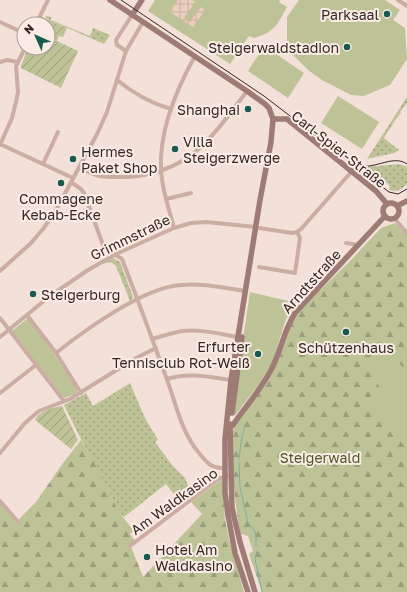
<svg xmlns="http://www.w3.org/2000/svg" width="407" height="592" viewBox="0 0 407 592" font-family="'Golos Text',sans-serif">
	<style>
		.grass { fill: url(#grass-dots) }
		.forest { fill: url(#forest-firs) }
		.park { fill: #bec397 }
		.garden { fill: url(#garden-furrows) }
		.plaza { fill: url(#plaza-grid) }
		.lines { fill: none; stroke-linecap: round; stroke-linejoin: round }
		.stream { stroke: #75b2a6; stroke-width: 1 }
		.street { stroke: #ccada4; stroke-width: 4 }
		.secondary { stroke: #9f7b75; stroke-width: 5.5 }
		.tram { stroke: #362726; stroke-width: 1 }
		.poi-dot { fill: #195a50; stroke: #faece5; stroke-width: 1.5 }
		.labels { text-anchor: middle; dominant-baseline: central; stroke-width: 4; stroke-linejoin: round; paint-order: stroke }
		.poi-label { font-size: 14px; fill: #362726; stroke: #faece5; text-anchor: end }
		.street-label { font-size: 14px; fill: #362726; stroke: #faece5 }
		.park-label { font-size: 14px; fill: #505628; stroke: #faece5 }
	</style>
	<defs>
		<pattern id="grass-dots" width="8" height="8" patternUnits="userSpaceOnUse"><rect width="8" height="8" fill="#bec397"/><path d="M2 2h.1M6 6h.1" fill="none" stroke="#9b9e7b" stroke-width="1.8" stroke-linecap="round"/></pattern>
		<pattern id="forest-firs" width="22" height="20" patternUnits="userSpaceOnUse"><rect width="22" height="20" fill="#bec397"/><path d="M5 1l3.5 6h-7zM16 11l3.5 6h-7z" fill="#9b9e7b"/></pattern>
		<pattern id="garden-furrows" width="10" height="10" patternUnits="userSpaceOnUse"><rect width="10" height="10" fill="#bec397"/><path d="M-1 1l2-2M0 10L10 0M9 11l2-2" fill="none" stroke="#9b9e7b"/></pattern>
		<pattern id="plaza-grid" width="8" height="8" patternUnits="userSpaceOnUse"><rect width="8" height="8" fill="#eccdbe"/><path d="M0 4h8M4 0v8" fill="none" stroke="#cbb0a3"/></pattern>
	</defs>
	<rect width="100%" height="100%" fill="#f3e0d8"/>
	<g class="grass">
		<polygon points="46,16 51,17 51,20 90,36 93,28 110,35 104,44 45,18"/>
		<polygon points="407,97 407,103 400,112 401,113 392,124 393,124 387,133 384,138 399,150 394,153 367,159"/>
		<path d="M400,164L407,167V184C402,189 398,192 390,190L389,185L367,167Z"/>
		<polygon points="113,258 120,262 133,297 131,301 130,301 116,266 111,262 102,264"/>
		<path d="M130,383L144,416L158,440L155,442L172,465L185,478L189,489L194,495L182,504L166,484L124,517L119,512C101,476 81,441 64,405L86,393L93,406Z"/>
	</g>
	<g class="forest">
		<path d="M395,223L407,234V592H262L249,554L253,551L248,536L241,534C233,500 233,467 232,433L235,425L261,388L291,323L301,309L348,263L381,228Z"/>
		<polygon points="81,440 97,468 119,512 134,531 130,534 135,541 130,544 143,577 202,514 191,502 222,479 225,520 229,539 244,592 0,592 0,502 16,522 36,502 63,463"/>
	</g>
	<g class="park">
		<path d="M155,0H280L279,2L287,7C277,25 275,32 254,38L249,36L230,64L148,11Z"/>
		<polygon points="299,0 385,0 400,10 393,20 405,28 407,59 390,85 364,96 351,95 322,80 308,70 287,49 287,17"/>
		<polygon points="264,46 304,73 288,98 248,71"/>
		<polygon points="338,96 379,122 362,149 321,123"/>
		<polygon points="250,292 297,303 286,319 272,363 259,384 234,417 241,353"/>
		<polygon points="28,318 54,354 78,390 75,394 64,398 12,331"/>
		<polygon points="384,346 407,372 407,437 403,441 370,398 381,389 363,363"/>
	</g>
	<g class="garden">
		<polygon points="42,17 67,28 63,37 59,36 57,41 78,51 61,88 21,68 21,66 28,48 48,48 48,24 39,24"/>
		<path d="M62,406L78,440L71,449L35,420C40,410 52,408 62,406Z"/>
	</g>
	<polygon class="plaza" points="178,0 192,0 195,2 184,18 190,22 201,7 205,10 193,27 170,12"/>
	<g class="lines">
		<g class="stream">
			<polyline points="239,459 241,442 245,425"/>
			<polyline points="239,463 240,487 248,523 255,531 256,536 256,546"/>
			<polyline points="257,551 255,559 262,592"/>
		</g>
		<g class="street">
			<polyline points="398,0 407,6"/>
			<polyline points="0,22 24,33"/>
			<polyline points="36,24 48,0"/>
			<polyline points="126,51 117,45 116,40 132,15"/>
			<polyline points="0,62 7,60 18,62"/>
			<path d="M117,80C134,94 150,103 171,109"/>
			<polyline points="0,144 73,178"/>
			<polyline points="0,145 12,118 16,102 18,92 16,66 25,48"/>
			<polyline points="43,164 58,132"/>
			<path d="M79,168C85,170 91,173 96,175C103,177 110,177 117,177C148,178 178,168 201,147C219,130 233,110 247,91"/>
			<path d="M71,182L81,189L84,193L103,245L108,250L122,259C137,298 152,338 166,377C176,403 181,432 199,453C208,464 212,469 226,468"/>
			<polyline points="166,199 191,193"/>
			<polyline points="394,218 407,233"/>
			<path d="M174,228C169,209 162,190 161,170C159,131 176,90 195,56"/>
			<polyline points="259,228 292,233 297,232 302,228 352,171"/>
			<polyline points="346,243 359,245"/>
			<polyline points="259,267 295,273 300,238 297,232"/>
			<polyline points="0,271 31,243 43,229 55,212 97,134 107,112 126,51 143,22"/>
			<polyline points="27,315 56,353 81,393"/>
			<polyline points="0,318 64,401"/>
			<polyline points="0,337 50,296 88,270 116,254 174,228 191,223 206,222 256,227"/>
			<path d="M152,339C162,336 172,333 182,331C201,329 220,334 238,337"/>
			<path d="M56,353C85,330 144,287 181,285C203,283 224,288 246,291"/>
			<path d="M167,379C189,372 209,377 231,380"/>
			<polyline points="0,393 36,365"/>
			<polyline points="0,453 25,423 39,411 70,399 136,358 156,348"/>
			<polyline points="0,501 19,523"/>
			<polyline points="130,546 218,479 227,476"/>
		</g>
		<g class="secondary">
			<polyline points="110,0 247,91 265,104 269,108 273,119 271,142 260,200 231,380 225,439 225,493 228,515 235,553 248,592"/>
			<polyline points="132,15 142,0"/>
			<polyline points="273,119 287,119 376,191 387,204"/>
			<circle cx="391" cy="211" r="8"/>
			<polyline points="397,206 407,201"/>
			<polyline points="232,413 242,337"/>
			<polyline points="230,424 232,508 240,542 255,592"/>
			<path d="M229,427L233,425C246,406 262,388 272,368C281,350 284,330 295,313L385,216"/>
		</g>
		<g class="tram">
			<polyline points="121,0 264,96 389,192 398,194 407,189"/>
			<path d="M355,164C371,173 392,153 407,164"/>
		</g>
	</g>
	<g class="poi-dot">
		<circle cx="387" cy="14" r="4"/>
		<circle cx="347" cy="47" r="4"/>
		<circle cx="248" cy="109" r="4"/>
		<circle cx="175" cy="149" r="4"/>
		<circle cx="73" cy="159" r="4"/>
		<circle cx="61" cy="183" r="4"/>
		<circle cx="33" cy="294" r="4"/>
		<circle cx="346" cy="332" r="4"/>
		<circle cx="258" cy="354" r="4"/>
		<circle cx="147" cy="557" r="4"/>
	</g>
	<g class="labels">
		<g class="poi-label">
			<text x="379" y="14">Parksaal</text>
			<text x="339" y="47">Steigerwaldstadion</text>
			<text x="240" y="109">Shanghai</text>
			<text x="183" y="141" text-anchor="start">Villa<tspan x="183" dy="16">Steigerzwerge</tspan></text>
			<text x="81" y="151" text-anchor="start">Hermes<tspan x="81" dy="16">Paket Shop</tspan></text>
			<text x="61" y="198" text-anchor="middle">Commagene<tspan x="61" dy="16">Kebab-Ecke</tspan></text>
			<text x="41" y="294" text-anchor="start">Steigerburg</text>
			<text x="250" y="346">Erfurter<tspan x="250" dy="16">Tennisclub Rot-Weiß</tspan></text>
			<text x="346" y="347" text-anchor="middle">Schützenhaus</text>
			<text x="155" y="549" text-anchor="start">Hotel Am<tspan x="155" dy="16">Waldkasino</tspan></text>
		</g>
		<g class="street-label">
			<text transform="translate(339 149) rotate(38)">Carl-Spier-Straße</text>
			<text transform="translate(130 237) rotate(-26)">Grimmstraße</text>
			<text transform="translate(311 281) rotate(-48)">Arndtstraße</text>
			<text transform="translate(174 501) rotate(-36)">Am Waldkasino</text>
		</g>
		<g class="park-label">
			<text x="320" y="457">Steigerwald</text>
		</g>
	</g>
	<g transform="translate(36 36) rotate(315)"><circle r="19" fill="#faece5" stroke="#ac9d99"/>
	<path d="M0-3L7 15L0 10L-7 15Z" fill="#195a50"/>
	<text y="-6" font-size="11" font-weight="bold" text-anchor="middle" fill="#362726">N</text>
	</g>
</svg>
